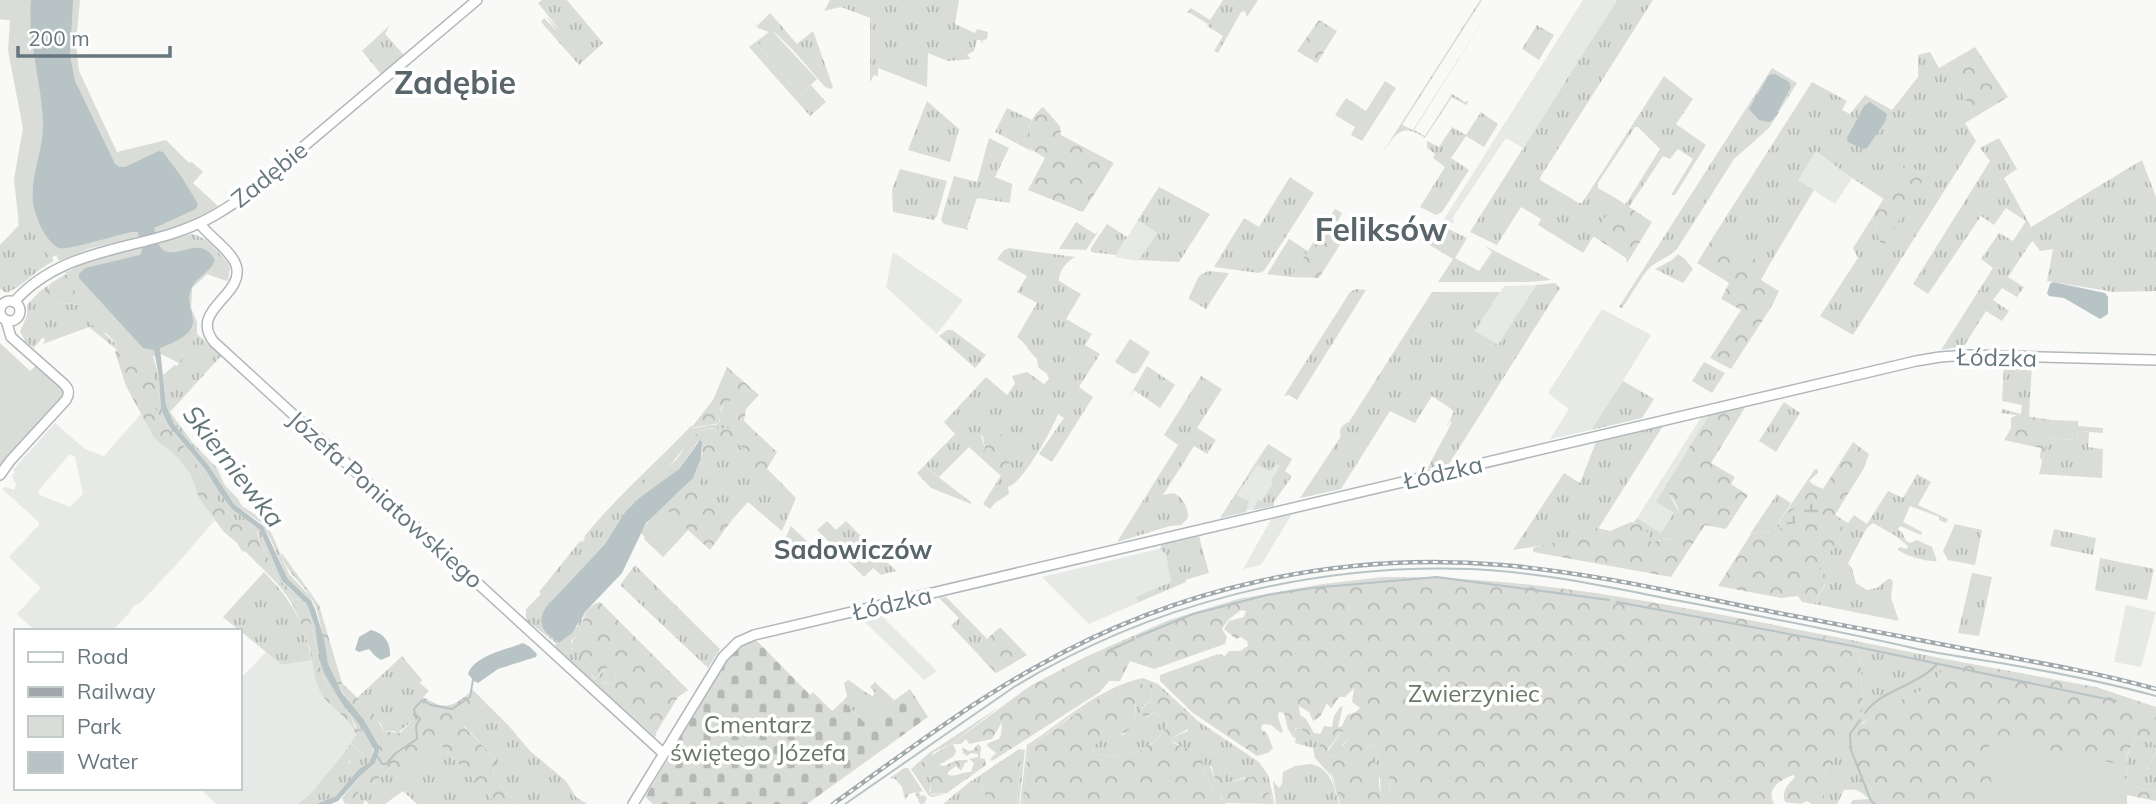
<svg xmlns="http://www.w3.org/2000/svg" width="2156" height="804" viewBox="0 0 2156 804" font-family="Mulish,sans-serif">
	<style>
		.built { fill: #e7e9e7; fill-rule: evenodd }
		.grass { fill: url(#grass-tufts) }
		.forest { fill: url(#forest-crowns) }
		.wetland { fill: url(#wetland-marsh) }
		.cemetery { fill: url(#cemetery-stones) }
		.green { fill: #daddd7 }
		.water { fill: #b7c3c5 }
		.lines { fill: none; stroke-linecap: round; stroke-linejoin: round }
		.stream { stroke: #b7c3c5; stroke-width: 2 }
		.secondary-casing { stroke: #b1b8bb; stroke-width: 12 }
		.secondary { stroke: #fff; stroke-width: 9 }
		.rail-casing { stroke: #a1a8ac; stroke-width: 4.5 }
		.rail { stroke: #fff; stroke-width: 2; stroke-dasharray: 5; stroke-linecap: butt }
		.labels { text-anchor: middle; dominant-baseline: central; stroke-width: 7; stroke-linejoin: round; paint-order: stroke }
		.street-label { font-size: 24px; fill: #66777e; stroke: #fff }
		.park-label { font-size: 24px; fill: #6b7766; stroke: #fff }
		.water-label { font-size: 26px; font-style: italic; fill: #627678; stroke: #fff }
		.neighbourhood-label { font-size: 26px; font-weight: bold; fill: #58656a; stroke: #fff }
		.district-label { font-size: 32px; font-weight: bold; fill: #58656a; stroke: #fff }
	</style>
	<defs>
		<pattern id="grass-tufts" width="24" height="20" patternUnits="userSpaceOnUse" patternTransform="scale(1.75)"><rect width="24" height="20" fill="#daddd7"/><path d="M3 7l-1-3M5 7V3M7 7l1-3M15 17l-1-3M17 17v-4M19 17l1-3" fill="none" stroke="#b5b8b4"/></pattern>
		<pattern id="forest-crowns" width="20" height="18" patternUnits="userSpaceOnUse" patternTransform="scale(1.75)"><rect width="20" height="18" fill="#daddd7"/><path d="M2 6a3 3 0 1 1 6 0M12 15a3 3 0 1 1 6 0" fill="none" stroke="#b5b8b4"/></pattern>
		<pattern id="wetland-marsh" width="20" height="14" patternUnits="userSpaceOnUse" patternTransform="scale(1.75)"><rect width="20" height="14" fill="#daddd7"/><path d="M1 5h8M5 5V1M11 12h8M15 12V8" fill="none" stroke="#b5b8b4"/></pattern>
		<pattern id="cemetery-stones" width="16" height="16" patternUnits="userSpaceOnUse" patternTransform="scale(1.75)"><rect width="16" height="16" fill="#daddd7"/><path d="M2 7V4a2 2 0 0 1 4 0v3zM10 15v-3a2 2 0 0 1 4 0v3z" fill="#b5b8b4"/></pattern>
	</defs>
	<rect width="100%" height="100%" fill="#f9f9f7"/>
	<g class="built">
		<polygon points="1583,0 1617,0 1523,148 1506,138 1453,217 1454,224 1444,219"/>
		<polygon points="1816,151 1852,178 1835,204 1798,180"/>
		<polygon points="1138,220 1157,233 1139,261 1115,257"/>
		<polygon points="893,252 963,300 937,334 886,287"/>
		<polygon points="1536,285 1498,346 1475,331 1504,286"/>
		<polygon points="1602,309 1651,335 1612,399 1591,430 1550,439 1569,409 1548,393"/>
		<path d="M141,414L154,438L176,456L190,473L199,498L215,520L177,564L139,604L134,605L130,612L112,631H35L17,614L41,588L9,557L39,525V522L2,489L6,487L14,490L16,485L12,476L15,472L13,470L55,423L85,449L104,456ZM69,455H72L75,457L83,494L70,507L40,495L38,491Z"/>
		<polygon points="1709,415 1657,502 1674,513 1661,533 1637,518 1702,416"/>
		<polygon points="1268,444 1292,459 1261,508 1222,515"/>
		<polygon points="1292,514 1261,565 1243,569 1272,518"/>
		<polygon points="1175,545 1186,582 1089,624 1042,577"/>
		<polygon points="2126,605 2156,612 2141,667 2114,662"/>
		<polygon points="876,611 877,611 937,671 924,680 859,616"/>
		<polygon points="266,652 283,665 312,660 330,704 348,719 356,735 351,744 312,792 298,804 216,804 199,788 240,788 240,679"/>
	</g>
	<g class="grass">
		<polygon points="542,0 567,0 603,43 579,65 541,22 544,18 557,31 546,16 559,29 538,3"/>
		<polygon points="830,0 959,0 955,24 975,33 977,29 988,32 987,39 983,40 982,44 981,40 977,40 974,51 967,55 971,59 948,61 928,53 927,87 878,68 878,76 874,75 870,82 870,18 841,7 824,11"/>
		<polygon points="1223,0 1258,0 1247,17 1245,11 1241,12 1218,53 1214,51 1223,36 1207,26 1208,24 1190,13 1187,13 1191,8 1210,20"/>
		<path d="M1480,0H1482L1402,125L1413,130L1496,0L1414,130L1425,136L1452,94L1465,102L1469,101L1466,105L1452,97L1425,138C1399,120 1394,138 1379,158Z"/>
		<polygon points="1617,0 1653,0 1541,176 1540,180 1579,203 1582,203 1664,76 1693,99 1676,124 1706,145 1675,195 1671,195 1693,159 1678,149 1670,159 1663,156 1629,207 1625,205 1660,149 1638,127 1635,127 1598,183 1598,188 1617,199 1583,253 1538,225 1541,219 1521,207 1497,245 1470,232"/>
		<path d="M0,10L7,12L19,20V30L17,32L19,33C25,66 33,100 35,134C36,148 31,162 29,176C23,213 37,229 54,261C36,269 24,286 6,293L0,289V245L19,225L18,220L26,204L25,186L29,130L22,93L25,76L17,57L10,20L0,19Z"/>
		<polygon points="770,13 797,44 813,31 833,87 831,89 825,87 793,50 774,32 758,46 800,95 811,85 826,102 810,116 749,47 769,32 758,28 748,16 757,26"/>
		<polygon points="390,25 385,34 404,55 381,74 362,51"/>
		<polygon points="1537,25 1554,35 1539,60 1522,49"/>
		<polygon points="1930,52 1939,68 1946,64 1975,117 1965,123 1976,141 1853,335 1820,316 1858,258 1853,248 1872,218 1882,247 1905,163 1884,199 1852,178 1816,151 1798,180 1814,190 1768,267 1715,234 1812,82 1847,101 1842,110 1850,114 1865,95 1892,110 1918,77 1918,55"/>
		<path d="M1772,68L1797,83L1769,128L1734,159L1677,249C1670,257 1661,259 1653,265C1644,271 1630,298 1622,308L1619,307Z"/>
		<polygon points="927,101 959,129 950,162 908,150"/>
		<polygon points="1007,108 1032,120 1029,127 1029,148 1033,152 995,132"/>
		<polygon points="1481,112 1498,124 1484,147 1466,136 1451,158 1469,170 1442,212 1436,215 1420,207 1445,167 1433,158 1435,154 1427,148 1427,141 1439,147 1452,127 1466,135"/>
		<polygon points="989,138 1009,148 995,177 1012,184 1010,203 977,198 967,227 969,230 944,224 941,220 954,176 977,182"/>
		<polygon points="1999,138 2017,169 2004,178 2031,227 2142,160 2156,197 2156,291 2114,292 2047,281 2053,249 2040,251 2033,241 2029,245 2008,277 2024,287 2017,297 2002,288 1993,300 2009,311 2002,321 1986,311 1964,346 1941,350 1993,268 1981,259 1999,233 2013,241 2026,221 2006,208 1994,225 1981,216 1928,294 1913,284 1990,161 1980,148"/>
		<polygon points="900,169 947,181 937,216 934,220 893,212 892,190"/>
		<polygon points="1290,177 1314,193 1264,271 1259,273 1214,267 1244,218 1259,227"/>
		<polygon points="1159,187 1210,214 1179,262 1139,260 1157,233 1138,220"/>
		<polygon points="1076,222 1095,234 1098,232 1086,250 1059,249"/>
		<polygon points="1107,224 1127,237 1116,255 1091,252 1091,248"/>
		<polygon points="1440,225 1467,238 1455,258 1479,271 1492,252 1485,246 1551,280 1528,282 1438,282 1453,259 1428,244"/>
		<polygon points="191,234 196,235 207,240 228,263 230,268 228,281 207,274 192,288 191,308 196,321 189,333 171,253 159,243"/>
		<polygon points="1289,239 1308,251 1291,277 1267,274"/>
		<path d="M1009,248L1075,257C1067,261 1058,272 1059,281L1081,294L1066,319L1092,334L1085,345L1100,354L1079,387L1093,397L1052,462L1039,454L1064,418L1058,414C1053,428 1023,483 1008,487L1009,494L995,503L990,509L983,504L1017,450L981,435L985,448L980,457L969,447L939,477L924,466L955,434L944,422L986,377L1007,395L1015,384L1012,376L1027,372L1044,384L1049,379L1047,374L1038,367L1037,359C1028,351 1028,345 1017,337L1037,303L1017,292L1027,276L997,259L1004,250Z"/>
		<polygon points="1678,254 1685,259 1693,269 1683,283 1655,269 1672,260"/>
		<polygon points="1208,271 1229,273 1206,309 1189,299 1189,297 1199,276"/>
		<polygon points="51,283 48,287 56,302 89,306 104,333 115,343 117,350 89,327 43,344 45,340 43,337 34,348 26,342 20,332 27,315 27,305 39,292"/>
		<path d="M1555,283L1560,288L1449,464L1427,469L1451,424V420L1446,428L1454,411L1432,396L1415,423L1390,411L1341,489L1300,498L1341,436C1338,429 1343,424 1349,422L1432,292H1500L1475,331L1498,345L1536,285Z"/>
		<polygon points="1356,289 1366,290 1297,400 1289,395 1284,396 1350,292"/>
		<polygon points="947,330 952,330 986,355 975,368 939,336"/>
		<polygon points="197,334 221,356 170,412 193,443 217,468 224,484 238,499 242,506 263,520 272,534 289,574 310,596 315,609 311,601 288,579 271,540 261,523 234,504 209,466 174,424 166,405 163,375 175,365 177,366"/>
		<path d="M153,356L159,377L161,410L169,426L205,469L219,492L232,509L260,530L282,581C290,592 303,596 309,607C314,617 315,629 318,639C322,656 333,686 341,701C351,719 382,738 370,762L359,769L336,796L316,804H304L317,799L324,787L350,763L347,749L351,743L365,757L357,729L351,717L338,699L330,693L321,670L307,605L300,599L293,600L279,582L260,542L258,533L252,527L239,525L207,488L194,458L157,414L155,408L160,399L148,357Z"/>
		<polygon points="1704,362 1725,373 1712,393 1692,381"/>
		<polygon points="2008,362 2032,363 2029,417 2001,413 2002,409 2021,414 2022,405 2002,401 2004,367"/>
		<polygon points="1147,366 1175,385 1160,408 1134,390 1125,404"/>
		<path d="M1201,376L1222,389L1197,428L1216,440L1207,454L1194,446L1163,495L1174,493C1183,498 1188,506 1188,518L1181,525L1170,526L1117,542L1178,445L1164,435Z"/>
		<polygon points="1623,381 1654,399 1642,418 1591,430"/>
		<path d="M746,390L750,392L751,396L738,413L737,425L728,429L712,428L703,430L694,435L673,462L668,466L653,470L631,494L634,501L638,499L625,512L605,544L546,607L577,627L580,619L591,605L583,618L578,635L571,641V648C581,651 591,666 592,677L595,679L608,667L614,669L616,682L612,685L602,682L601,689L652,735L654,736L656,732V736L654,737L634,720L632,721L629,716L612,703V700L593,686L595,683L555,647L556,643L526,620V609L541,594L539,592L580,541L582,542L585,539L584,537C616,497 656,463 692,425L691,428C699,429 707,424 716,425L720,421C718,405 733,395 746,390Z"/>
		<polygon points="1784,402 1800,413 1776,452 1759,441"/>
		<polygon points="1663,426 1598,529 1586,535 1552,544 1513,550 1564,473 1580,483 1596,442"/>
		<polygon points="2078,431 2089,432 2088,447 2103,449 2102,478 2039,474 2048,438 2077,440"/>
		<polygon points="734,435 796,498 782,531 748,502 732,520 698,484 705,471 706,463"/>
		<polygon points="1268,444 1292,459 1285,471 1292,476 1274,502 1274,506 1253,510 1258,500 1262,501 1273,483 1271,480 1280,466 1277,464 1270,471 1257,465 1237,495 1245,500 1249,500 1246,512 1220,518"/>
		<path d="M1917,474L1931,482L1918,505L1948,519L1946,523L1939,520V517L1910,506L1903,522L1922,532L1921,535L1900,526L1898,530L1902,532L1906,541L1910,543L1917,540L1932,547L1937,561C1927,562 1905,556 1897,549L1900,547L1907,549L1908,546L1896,536L1873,523L1867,528L1848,563L1852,569L1856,583L1867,590L1877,588L1888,579H1891L1893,582L1891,598L1899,621L1814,604L1825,585L1819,569L1842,533L1843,528L1835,515L1848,523L1854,515L1867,524L1888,491L1903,498Z"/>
		<path d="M1668,482C1665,501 1693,516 1675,538L1651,542L1638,524L1634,522L1637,518L1661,533L1674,513L1656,502Z"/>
		<polygon points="1777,494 1791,503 1773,531 1750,534"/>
		<polygon points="827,521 836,530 846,521 896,571 881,575 873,568 864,577 817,530"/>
		<polygon points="1955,524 1982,530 1975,565 1948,560 1943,551"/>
		<polygon points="791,526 816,550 805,562 784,541"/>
		<polygon points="2054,529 2096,538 2093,555 2050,546"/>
		<polygon points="1199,536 1209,573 1185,580 1186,582 1138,602 1136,597 1171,582 1166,554 1160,549 1162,543 1174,539 1175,542"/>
		<polygon points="2100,558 2154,569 2147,600 2095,590"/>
		<polygon points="635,565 720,649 708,668 620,585"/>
		<path d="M264,572C292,601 303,620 312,660L282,665L223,617Z"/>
		<polygon points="1972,573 1992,577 1979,636 1958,633"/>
		<polygon points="946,597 1012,664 996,673 951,626 959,618 939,598"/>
		<path d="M1826,635L1945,659L1937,684L1900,700L1862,723L1866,778L1873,793L1869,799C1861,791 1856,788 1844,790L1837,804H1824V779L1828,766L1845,742L1846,734L1863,706L1860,652L1823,644Z"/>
		<polygon points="402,656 422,680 420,683 429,691 413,708 413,720 398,733 394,731 384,731 381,724 357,698"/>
		<path d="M1143,678L1158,684L1198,721L1259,762L1268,775L1275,804L1269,792L1257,794L1245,777L1227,783L1224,781L1218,766H1210L1222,800L1226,804H1216V795L1194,750L1185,749L1171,740L1172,738L1188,731L1186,712L1152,683L1150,686L1152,699L1141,708L1147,718L1154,712L1168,722C1157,749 1121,764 1094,753L1093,747L1098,740L1125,734L1134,720L1136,702L1145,695L1108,694L1071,716L1029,747L1022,804H1020L1027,745C1063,722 1099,687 1143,678Z"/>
		<path d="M848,680C856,684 864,693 873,696L875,693L870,687L875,682L895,701L864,722L843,701L847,696L844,683Z"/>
		<path d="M486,703L509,726L530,751L566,781L576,797L587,804H519C513,798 495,784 494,776C492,771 496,764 495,758L463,725Z"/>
		<polygon points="999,707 950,745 934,752 922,767 929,776 931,786 929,792 932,795 947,793 933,797 929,796 911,769 929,753"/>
		<polygon points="1298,727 1312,735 1314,733 1321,734 1328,751 1342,731 1348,734 1348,740 1342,745 1366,749 1371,744 1376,748 1380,766 1390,775 1389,794 1395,804 1389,804 1381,794 1380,778 1347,762 1327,755 1324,756 1338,792 1340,804 1331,776 1315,758 1313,748 1295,743 1296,738 1293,737 1295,730"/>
		<path d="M2137,737L2152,742L2156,746V751L2147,769L2156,771V791L2129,786C2124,764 2125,756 2137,737Z"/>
		<polygon points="439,743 497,804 417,804 403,791 385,804 369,804 365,800 363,804 346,804 358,793 375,782 393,765"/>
		<polygon points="1019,749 1025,750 1019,804 1017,804 1021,761 1009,763 981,786 985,795 984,802 982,804 977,797 966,799 966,804 943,804 967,784"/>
		<path d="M1311,764C1331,768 1334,787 1339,804H1276L1273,781L1279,788L1282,784L1283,772L1295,766Z"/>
		<polygon points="904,768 908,768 924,793 922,791 919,792 921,796 924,795 927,798 924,804 920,804 915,792 909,794 905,800 902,787 895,779 890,778"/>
	</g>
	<g class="forest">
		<polygon points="1319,20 1337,31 1317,63 1297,51"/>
		<polygon points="1975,47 2008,97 1975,117 1946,64"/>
		<path d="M1043,107L1060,126L1061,135L1114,163L1083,212L1028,190L1045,158L1029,148C1025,133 1031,116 1043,107Z"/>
		<polygon points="1905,163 1926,175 1882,248 1872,218"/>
		<polygon points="1617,199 1652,222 1627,263 1626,258 1593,236"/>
		<polygon points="1335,209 1342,213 1334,229 1348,232 1319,278 1291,277"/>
		<polygon points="1715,234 1768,267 1761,280 1779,291 1772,306 1731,369 1710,358 1741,310 1721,299 1729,283 1697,263"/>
		<path d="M66,274L148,356L160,399L155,408L157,414L194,458L207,488L239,525L252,527L256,530L260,542L279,582L293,600L301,599L307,605L321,670L330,693L338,699L351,717L355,728L361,730L370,752L369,758L365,757L351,743L356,735C349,714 327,708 319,689C313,675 313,659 309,646C303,629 297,610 287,596C276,580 259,566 246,552L242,551L237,543L223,531L199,498L190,473L176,456L154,438L126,386L115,352L117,350L115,342L106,333L101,334L87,319L89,306L56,302L46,294L51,283Z"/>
		<path d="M727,367L759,395L746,409L744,421L777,452L767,469L756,477L749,474L750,457L741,446L736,443L730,445L707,463L705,471L699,485L732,520L710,550L688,530L663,557L641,533C655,504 692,491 701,459C703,454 702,448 702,442L697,443L679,469L642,497L634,501L630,499L631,494C638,487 645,475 654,469C658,466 665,467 670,465C683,458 685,436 704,430C716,426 726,431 737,425L738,409L751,396L750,392L746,390L737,394L721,408L719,423L691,428L713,400Z"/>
		<path d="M1746,406L1711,463L1735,477L1731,484L1748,495L1726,529L1705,525L1671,577L1533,552V548L1536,547L1586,535L1597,528L1610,531L1631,522C1644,524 1648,532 1651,542C1668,539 1682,542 1680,519C1679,513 1678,507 1675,502C1670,494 1666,493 1668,482L1709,415Z"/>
		<polygon points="2017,415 2053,420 2042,462 2040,457 2041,448 2004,440 2011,428 2011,418"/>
		<polygon points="987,427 997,431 1017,450 1001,476 980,457 985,448 982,431"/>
		<polygon points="1853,442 1869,454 1864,468 1835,515 1843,528 1842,533 1819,569 1819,571 1825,575 1827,580 1814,604 1802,602 1798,596 1781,598 1718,586 1751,534 1773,531 1815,469 1818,470 1818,473 1809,481 1814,485 1823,489"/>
		<polygon points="924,466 971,502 971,504 931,488 917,473"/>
		<path d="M281,552L319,605L342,683L373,713L384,731L400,733L413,720V708L423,697C447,712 453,706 473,690L486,703L463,726L495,758C496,764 492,771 494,776C495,784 513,798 519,804H497L439,743L418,769L404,774L393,765L375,782L358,793L355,799L345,804L342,798L360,776L375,763L379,752V746C366,720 344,700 332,674C320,650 325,619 310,596C300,580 285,572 281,552Z"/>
		<path d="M1383,577C1532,575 1680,607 1826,635L1823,644L1860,652L1863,706L1847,733L1845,742L1828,766L1824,779V804H1812L1807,801L1801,804L1785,802C1781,791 1788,785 1795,777L1793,775C1779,781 1766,788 1774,804H1395L1389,794L1390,776L1380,766L1376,748L1371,744C1359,757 1351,761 1333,756L1348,740V734L1342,731L1324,754L1321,752L1318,739L1324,726L1332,727L1334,716L1340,707L1343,706L1338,727L1342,726L1347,715L1356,712L1360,708L1352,702L1354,688L1345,697H1339L1331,709L1327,703L1320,717L1313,721L1309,712L1299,706L1300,715L1306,719L1314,733L1312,735H1309L1298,727L1295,729L1293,737L1288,729L1284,713L1279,712L1278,717L1283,732L1281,733L1271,725L1264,724L1261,726L1262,730L1267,733L1273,748L1268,753L1257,756L1193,713L1160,681V675L1218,654L1225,656L1229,651H1240L1248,646L1247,641L1241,637L1236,639L1224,629L1229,621L1244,617L1246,611L1241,610L1228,620L1222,629L1227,637L1225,644L1154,669L1130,661L1120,681H1109L1100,692L992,761L990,759L996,753L987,746L988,743L999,739L1001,735L1002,722L992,739L969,744L966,739L961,744H953L956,751L954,756L939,765L944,766L958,760H967L968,762L965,763L961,771L956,766L948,772V775C957,777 962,771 971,772L974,763L969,759L978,757V754L971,753L967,756L963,753L962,747L968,751L973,750L978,744L981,747L980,758L985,759L986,765L947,793L929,794C935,784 927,775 921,765L923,760L950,745L1030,686L1085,657L1169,620L1238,599L1323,584Z"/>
		<path d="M600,602L688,690L678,697L654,736L601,689L600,682L612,685L616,682L614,669L608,667L594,679C588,665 583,654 570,647C572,640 577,638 579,631C584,620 586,605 600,602Z"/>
		<polygon points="999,628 1001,628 1027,655 996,673 982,659 995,647 987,639"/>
		<path d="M1945,659L2096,687L2156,707V771L2147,770L2156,751V746L2152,742L2137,737C2124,756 2124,764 2129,786L2156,791V801L2127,795V804H1850L1853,800L1869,799L1873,793C1869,778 1853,770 1850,756C1840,721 1912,695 1937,684Z"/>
		<path d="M1139,682L1147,689L1145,695L1136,702C1134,708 1135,714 1134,720C1129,741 1105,733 1093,747L1094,753C1120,764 1158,749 1168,722L1154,712L1145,718L1140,710L1152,699L1150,686L1151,682L1155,684L1186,712L1191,723L1190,728L1172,738L1171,740C1179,749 1190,747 1199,753L1204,771L1216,795V804H1022L1029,747L1089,704L1121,687Z"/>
		<polygon points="347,749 350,759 348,766 324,787 317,799 304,804 298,804 312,792"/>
		<path d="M1327,755L1347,762L1367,756C1387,772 1374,781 1382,794C1384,798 1387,801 1389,804H1340L1334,779L1324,759V756Z"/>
		<polygon points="1017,760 1021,761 1017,804 966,804 966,799 971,795 977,797 982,803 984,802 985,795 979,780 982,774 1002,761 1009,763"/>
		<polygon points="1211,763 1218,766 1224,781 1227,783 1254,776 1259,785 1257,794 1269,792 1274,804 1224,803 1217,788"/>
	</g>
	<path class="wetland" d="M1812,502L1821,504C1828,529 1806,519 1794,523C1786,525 1786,530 1778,528C1783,514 1797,505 1812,502Z"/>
	<polygon class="cemetery" points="756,640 810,695 813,692 832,711 843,701 864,722 910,689 928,717 807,804 653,804 645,797 724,664 738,647"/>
	<g class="green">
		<path d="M0,0H80L76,42L79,71L117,152L166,140L189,163L192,162L203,172L193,183L218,206L196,219L159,233L163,246L181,250L194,242C199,243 208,244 212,247C221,253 223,271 227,281L207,274L192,288L191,308L197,322V334L179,363L161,354L123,364L124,352L117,341L75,301L74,283L65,272C73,271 76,265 84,262C101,256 120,252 139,247L137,237L88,249L59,261L56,255L50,259L26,221L19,225L14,179L23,128L8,51L10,20L0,19Z"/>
		<polygon points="773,32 817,79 800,95 758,46"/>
		<polygon points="1385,81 1396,88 1362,141 1351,135 1355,127 1335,115 1346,98 1366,111"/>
		<polygon points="1130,339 1150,352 1138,372 1133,374 1115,362"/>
		<path d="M0,343L30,371L38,364C48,373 63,382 64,396L3,465H0Z"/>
		<polygon points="2053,420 2078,421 2078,426 2103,428 2103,433 2078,431 2077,440 2048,438"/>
		<polygon points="667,510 688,530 663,557 644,539 649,527"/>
		<polygon points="1988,738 2123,765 2127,804 1993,804"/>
	</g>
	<g class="water">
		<path d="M31,0H73L70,56L75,81L115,164L120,167H125L159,151L163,152L181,176L198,204L196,209L154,228C156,233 157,241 159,245C171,267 199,230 215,260C211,272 196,277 191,289C186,302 193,310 193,322C192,336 171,344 160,348L166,405L174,424L209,466L234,504L263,526L288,579L311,601L315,609L324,639L328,664L342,693L364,720L379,746V752L375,763L360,776L338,801L331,804H316L336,796L359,769L370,762L374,750L362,728L341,702L324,673L320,661L315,626L307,604L282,581L260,530L232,509L219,492L205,469L169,426L161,410L159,377L154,350L143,348L79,278V274L85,268L140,255L142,250L138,232H132C120,234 66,251 59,248C45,241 35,217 33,202C30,176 44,149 43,123C42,82 27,42 31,0Z"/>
		<polygon points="1775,74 1789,82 1791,87 1773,120 1769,122 1759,120 1749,109 1769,75"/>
		<polygon points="1870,102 1887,114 1885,122 1867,148 1863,149 1848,142 1847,138 1864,106"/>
		<polygon points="2053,282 2105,293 2108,297 2108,314 2100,319 2064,298 2049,296 2047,293 2050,284"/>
		<path d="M700,440L702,442L701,459L693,478L646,523L622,573L585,612L572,633L560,642C543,634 536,624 546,607L605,544L625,512L638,499L679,469Z"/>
		<path d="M371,630C384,633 391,643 390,656L381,660L375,656L369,649L359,652L355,650L359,637Z"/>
		<path d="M523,643L530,647L537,654L536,657L498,669L478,683L474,681L468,674C475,655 506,650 523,643Z"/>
	</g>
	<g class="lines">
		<g class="stream">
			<polyline points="1617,602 1848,645 2116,701"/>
			<polyline points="1137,637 1193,614 1267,595 1312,588 1437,577 1609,600"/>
			<polyline points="1108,651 1132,640"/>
			<path d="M1865,713C1882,689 1918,686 1937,664"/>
			<polyline points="1860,720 1850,734 1851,750 1871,801 1875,804"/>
			<polyline points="378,757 382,764 386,764 396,753 417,739 416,726 420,719 415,714 414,709 422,700 431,705 452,709 470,697 473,680"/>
			<path d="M845,804L1014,687C1150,604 1312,563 1471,569C1540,572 1608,587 1675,600C1755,615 1834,630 1913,648C1949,656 1986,660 2023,667C2068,675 2112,684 2156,696"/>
		</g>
		<defs>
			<g id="secondary">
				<path d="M200,224C209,236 232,252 236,265C246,295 188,310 214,342L663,753"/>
				<circle cx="10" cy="311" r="10"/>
				<path d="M14,302C68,241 150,253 215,215C247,197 275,170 303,147C361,98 419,49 477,0"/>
				<path d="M0,475L10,461L66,400C70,393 69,389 64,384L11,337L6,320"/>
				<polyline points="633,804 723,657 738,642 754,635 1916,361 1940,357 1968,355 2156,360"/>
			</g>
		</defs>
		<use href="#secondary" class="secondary-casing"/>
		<use href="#secondary" class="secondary"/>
		<defs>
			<path id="rail" d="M833,804C899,757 965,706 1036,667C1177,587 1340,551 1502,565C1595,573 1687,595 1778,613C1849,626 1920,640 1992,654C2047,664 2102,674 2156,689"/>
		</defs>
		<use href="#rail" class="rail-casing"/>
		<use href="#rail" class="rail"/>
	</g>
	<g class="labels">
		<g class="street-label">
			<text transform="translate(269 174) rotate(-39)">Zadębie</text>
			<text transform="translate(1997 357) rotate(1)">Łódzka</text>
			<text transform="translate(1443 472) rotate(-13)">Łódzka</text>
			<text transform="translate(386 499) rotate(42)">Józefa Poniatowskiego</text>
			<text transform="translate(892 603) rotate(-13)">Łódzka</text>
		</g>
		<g class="park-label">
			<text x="1474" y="693">Zwierzyniec</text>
			<text x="758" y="724">Cmentarz<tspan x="758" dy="28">świętego Józefa</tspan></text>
		</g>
		<g class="water-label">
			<text transform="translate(234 466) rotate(52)">Skierniewka</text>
		</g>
		<g class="neighbourhood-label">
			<text x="853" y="549">Sadowiczów</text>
		</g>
		<g class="district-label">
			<text x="455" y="82">Zadębie</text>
			<text x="1381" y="229">Feliksów</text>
		</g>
	</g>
	<rect x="14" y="629" width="228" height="161" fill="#ffffff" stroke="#c2c9cb" stroke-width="2"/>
	<rect x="28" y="652" width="35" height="10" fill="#ffffff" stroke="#c2c9cb" stroke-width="2"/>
	<text x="77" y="664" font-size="21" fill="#66777e">Road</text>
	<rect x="28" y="687" width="35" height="10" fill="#a1a8ac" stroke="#c2c9cb" stroke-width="2"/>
	<text x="77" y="699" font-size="21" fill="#66777e">Railway</text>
	<rect x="28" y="716" width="35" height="21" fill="#daddd7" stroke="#c2c9cb" stroke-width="2"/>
	<text x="77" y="734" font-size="21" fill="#66777e">Park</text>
	<rect x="28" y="752" width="35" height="21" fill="#b7c3c5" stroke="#c2c9cb" stroke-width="2"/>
	<text x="77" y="769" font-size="21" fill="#66777e">Water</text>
	<path d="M18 46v10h152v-10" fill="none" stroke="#66777e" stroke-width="3.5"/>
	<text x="28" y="46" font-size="21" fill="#66777e" stroke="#ffffff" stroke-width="5" paint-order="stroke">200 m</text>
</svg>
